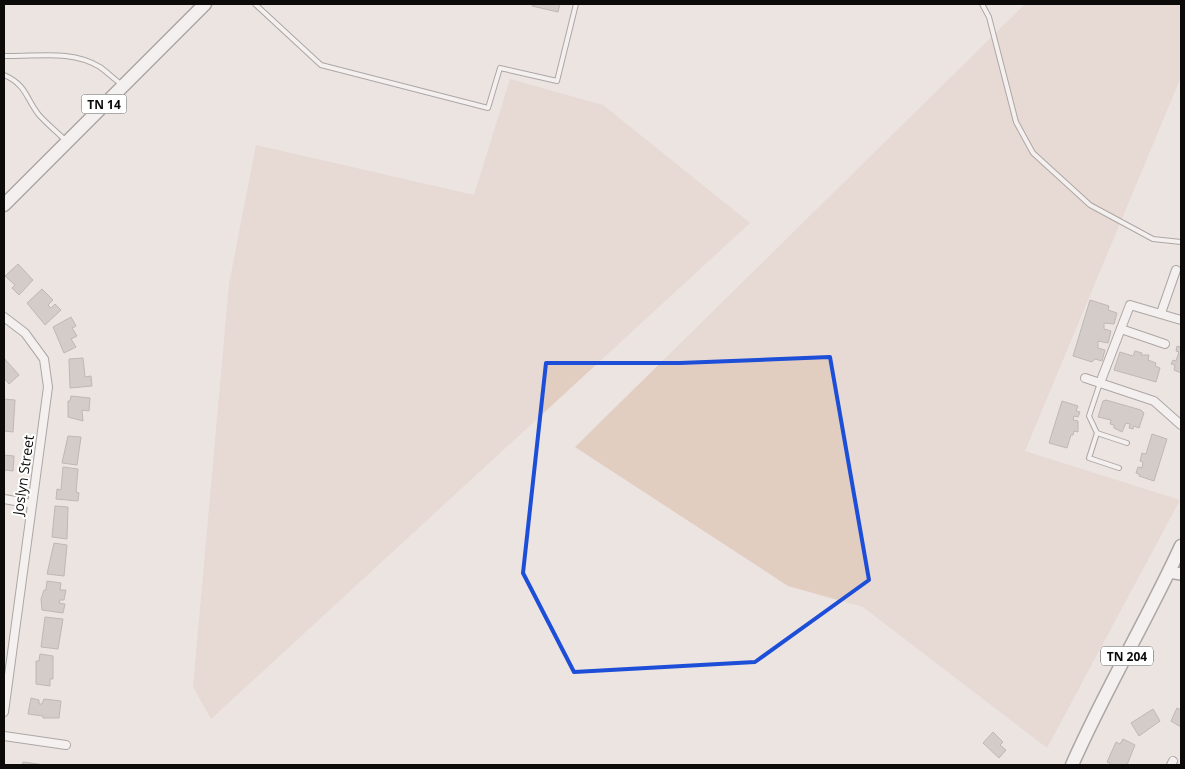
<svg xmlns="http://www.w3.org/2000/svg" width="1185" height="769" viewBox="0 0 1185 769" font-family="'Open Sans',sans-serif">
	<style>
		.green { fill: #e2cdc1 }
		.building { fill: #b6afac; stroke: #89827f }
		.lines { fill: none; stroke-linecap: round; stroke-linejoin: round }
		.lane-casing { stroke: #635d59; stroke-width: 6 }
		.street-casing { stroke: #635d59; stroke-width: 10 }
		.secondary-casing { stroke: #635d59; stroke-width: 14 }
		.primary-casing { stroke: #635d59; stroke-width: 15 }
		.lane { stroke: #fff; stroke-width: 4 }
		.street { stroke: #fff; stroke-width: 8 }
		.secondary { stroke: #fff; stroke-width: 11 }
		.primary { stroke: #fff; stroke-width: 12 }
		.marked { fill: none; stroke: #1d4ed8; stroke-width: 4; stroke-linejoin: round }
		.labels { text-anchor: middle; dominant-baseline: central; stroke-width: 4; stroke-linejoin: round; paint-order: stroke }
		.shield { fill: #fff; stroke: #565454; stroke-width: 1 }
		.shield-label { font-size: 12px; font-weight: bold; fill: #0d0b0a }
		.street-label { font-size: 14px; fill: #0d0b0a; stroke: #fff }
	</style>
	<rect width="100%" height="100%" fill="#ebe4e1"/>
	<g class="green">
		<polygon points="1025,4 1181,4 1181,77 1025,451 1180,500 1047,748 863,607 788,586 575,447"/>
		<polygon points="510,79 603,105 750,223 211,719 193,687 229,284 256,145 474,195"/>
	</g>
	<g class="building">
		<polygon points="533,4 560,4 558,12 532,6"/>
		<polygon points="18,264 33,280 19,295 12,288 15,285 5,276"/>
		<polygon points="42,289 53,300 48,305 51,308 55,304 61,310 45,325 27,303"/>
		<polygon points="1090,300 1109,306 1108,310 1117,313 1114,324 1104,323 1104,329 1111,331 1108,343 1098,341 1098,348 1105,350 1102,361 1095,359 1092,362 1073,356"/>
		<polygon points="71,317 76,326 72,328 77,336 71,339 76,347 64,353 53,327"/>
		<polygon points="1181,344 1181,373 1174,370 1175,365 1171,364 1173,360 1176,361 1179,352 1176,351 1177,346 1180,347"/>
		<polygon points="1135,351 1142,353 1141,355 1149,355 1148,360 1156,363 1155,366 1160,368 1156,382 1114,370 1120,352 1133,356"/>
		<polygon points="4,358 19,375 9,384 4,378"/>
		<polygon points="83,358 85,377 91,376 92,386 70,388 69,359"/>
		<polygon points="71,396 90,398 89,411 82,410 83,421 68,417 68,401 70,401"/>
		<polygon points="4,399 15,400 13,432 4,431"/>
		<polygon points="1106,400 1141,410 1144,413 1139,428 1134,426 1133,429 1129,428 1130,424 1126,423 1122,432 1114,428 1114,425 1110,424 1111,420 1098,417 1103,401"/>
		<polygon points="1062,401 1078,406 1076,411 1080,412 1078,417 1074,416 1073,420 1078,421 1078,432 1074,431 1073,435 1071,435 1067,448 1049,443"/>
		<polygon points="1152,434 1167,439 1154,481 1139,476 1139,474 1136,473 1138,467 1142,468 1143,462 1140,461 1142,453 1146,454"/>
		<polygon points="68,436 81,437 77,465 62,463"/>
		<polygon points="4,455 14,456 13,471 4,470"/>
		<polygon points="63,467 78,469 76,492 79,493 78,501 56,499 57,489 61,490"/>
		<polygon points="55,506 68,507 67,539 52,537"/>
		<polygon points="54,543 67,545 64,576 47,574"/>
		<polygon points="47,581 61,583 60,590 66,590 64,600 60,600 59,603 65,604 63,613 42,610 41,599 44,590 46,590"/>
		<polygon points="45,617 63,619 58,649 41,647"/>
		<polygon points="40,654 53,656 53,679 50,679 50,686 36,684 36,661 39,661"/>
		<polygon points="31,698 39,700 39,704 42,704 44,699 61,701 59,718 43,718 43,716 28,714"/>
		<polygon points="1177,708 1181,710 1181,727 1171,721"/>
		<polygon points="1153,709 1160,721 1139,736 1131,723"/>
		<polygon points="993,732 1003,742 1000,745 1006,750 999,758 983,743"/>
		<polygon points="1123,739 1135,745 1127,765 1109,765 1110,763 1107,762 1116,742 1120,744"/>
		<polygon points="23,762 45,765 22,765"/>
	</g>
	<g class="lines">
		<defs>
			<g id="lane">
				<polyline points="255,4 321,65 488,108 500,68 557,81 576,4"/>
				<polyline points="982,4 989,17 1016,122 1033,153 1090,205 1153,239 1181,242"/>
				<path d="M4,56C36,57 71,49 100,67C107,72 114,79 121,84"/>
				<path d="M4,75C27,85 26,99 39,115C47,124 57,132 65,140"/>
				<polyline points="1100,383 1089,416 1097,433 1089,458 1119,468"/>
				<polyline points="1097,433 1127,443"/>
			</g>
			<g id="street">
				<polyline points="1161,313 1176,270"/>
				<polyline points="4,317 25,333 44,359 48,387 4,712"/>
				<polyline points="1121,329 1165,344"/>
				<polyline points="1085,378 1154,401 1181,425"/>
				<polyline points="1100,383 1130,305 1181,320"/>
				<polyline points="4,499 32,504"/>
				<polyline points="4,736 66,745"/>
				<polyline points="1171,765 1173,761"/>
			</g>
			<polyline id="secondary" points="1169,572 1181,574"/>
			<g id="primary">
				<polyline points="4,205 205,4"/>
				<path d="M1072,765C1105,690 1147,620 1181,546"/>
			</g>
		</defs>
		<use href="#lane" class="lane-casing"/>
		<use href="#street" class="street-casing"/>
		<use href="#secondary" class="secondary-casing"/>
		<use href="#primary" class="primary-casing"/>
		<use href="#lane" class="lane"/>
		<use href="#street" class="street"/>
		<use href="#secondary" class="secondary"/>
		<use href="#primary" class="primary"/>
	</g>
	<path d="M0 0H1185V769H0ZM830,357L869,580L755,662L574,672L523,573L546,363H680Z" fill="#ebe4e1" fill-opacity=".55" fill-rule="evenodd"/>
	<path class="marked" d="M830,357L869,580L755,662L574,672L523,573L546,363H680Z"/>
	<g class="labels">
		<g class="shield">
			<rect x="81.5" y="94.5" width="45" height="19" rx="4"/>
			<rect x="1101" y="646.5" width="52" height="19" rx="4"/>
		</g>
		<g class="shield-label">
			<text x="104" y="104">TN 14</text>
			<text x="1127" y="656">TN 204</text>
		</g>
		<g class="street-label">
			<text transform="translate(23 475) rotate(-82)">Joslyn Street</text>
		</g>
	</g>
	<rect width="1185" height="769" fill="none" stroke="#0d0b0a" stroke-width="10"/>
</svg>
